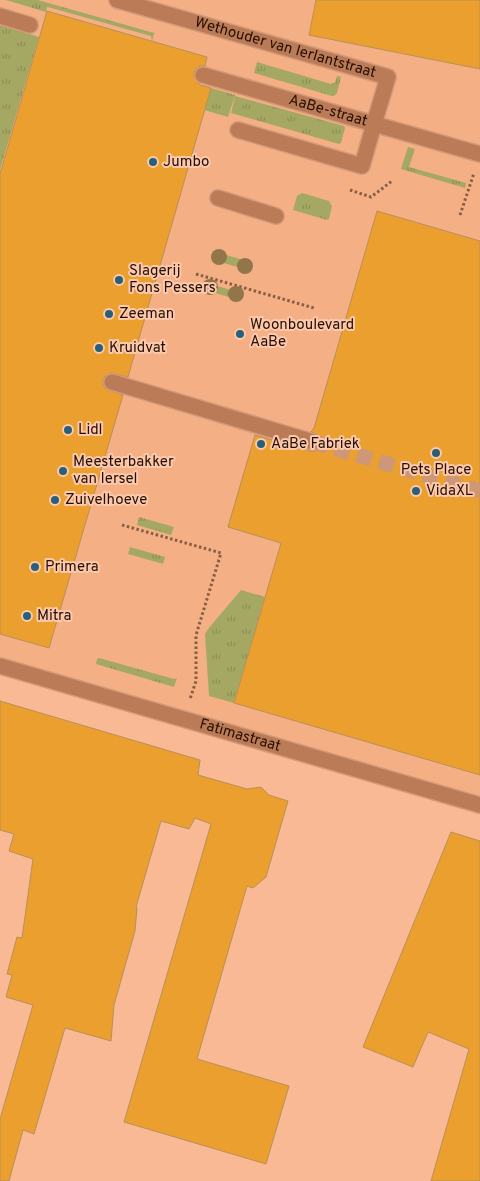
<svg xmlns="http://www.w3.org/2000/svg" width="480" height="1181" viewBox="0 0 480 1181" font-family="Overpass,sans-serif">
	<style>
		.built { fill: #f4af85 }
		.grass { fill: url(#grass-tufts) }
		.building { fill: #ea9f2f; stroke: #ba8f59 }
		.lines { fill: none; stroke-linecap: round; stroke-linejoin: round }
		.minor-tunnel { stroke: #ce9777; stroke-width: 15; stroke-dasharray: 15 8; stroke-linecap: butt }
		.minor-casing { stroke: #d29a7a; stroke-width: 18 }
		.path { stroke: #865d45; stroke-width: 3; stroke-dasharray: 2.5 2.5; stroke-linecap: butt }
		.minor { stroke: #ba7b56; stroke-width: 15 }
		.tree { fill: #927649 }
		.poi-dot { fill: #28607a; stroke: #fcc9ac; stroke-width: 2 }
		.labels { text-anchor: middle; dominant-baseline: central; stroke-width: 4; stroke-linejoin: round; paint-order: stroke }
		.street-label { font-size: 15px; fill: #250f03; stroke: #fcc9ac }
		.poi-label { font-size: 15px; fill: #250f03; stroke: #fcc9ac; text-anchor: start }
	</style>
	<defs>
		<pattern id="grass-tufts" width="24" height="20" patternUnits="userSpaceOnUse" patternTransform="scale(1.25)"><rect width="24" height="20" fill="#a4a863"/><path d="M3 7l-1-3M5 7V3M7 7l1-3M15 17l-1-3M17 17v-4M19 17l1-3" fill="none" stroke="#8d8f54"/></pattern>
	</defs>
	<rect width="100%" height="100%" fill="#f8b994"/>
	<polygon class="built" points="0,0 480,0 480,807 0,667"/>
	<g class="grass">
		<polygon points="6,0 38,0 154,33 152,41 151,36 48,7 47,7 46,12"/>
		<polygon points="0,25 39,37 0,170"/>
		<polygon points="257,62 331,84 332,83 335,83 337,76 341,77 337,93 334,96 332,96 254,73"/>
		<polygon points="201,85 235,95 228,117 194,107"/>
		<polygon points="235,96 344,126 345,128 341,143 339,144 231,113"/>
		<polygon points="408,147 415,149 409,167 466,183 465,188 401,169"/>
		<polygon points="302,193 329,201 332,206 329,219 327,220 293,210 297,196"/>
		<polygon points="216,252 250,262 248,270 213,260"/>
		<polygon points="207,283 241,293 239,300 205,290"/>
		<polygon points="139,517 174,527 171,535 137,525"/>
		<polygon points="130,547 165,557 163,564 128,554"/>
		<polygon points="241,590 265,597 234,703 209,696 205,634 208,629"/>
		<polygon points="99,658 174,679 177,678 174,687 96,664 97,659"/>
	</g>
	<g class="building">
		<polygon points="316,0 480,0 480,69 309,35"/>
		<polygon points="47,11 207,57 205,66 200,66 196,69 194,73 194,77 200,85 211,88 128,377 110,373 105,376 103,380 103,385 106,389 123,395 49,648 0,634 0,174"/>
		<polygon points="377,211 480,241 480,775 234,703 281,543 228,527 255,435 310,451 316,451 320,448 322,445 322,440 320,436 311,432 314,428"/>
		<polygon points="0,701 200,760 198,775 247,789 261,787 269,795 288,801 266,877 253,888 247,886 197,1059 289,1086 266,1164 124,1122 211,824 195,818 189,829 161,821 136,907 137,908 135,931 114,1005 111,1041 65,1028 34,1134 23,1130 9,1181 0,1181 0,1119 33,1005 6,997 12,975 7,974 17,937 22,938 33,859 9,851 14,834 0,830"/>
		<polygon points="451,832 480,841 480,1181 431,1181 469,1049 428,1032 413,1067 363,1047"/>
	</g>
	<g class="lines">
		<polyline class="minor-tunnel" points="313,442 480,491"/>
		<defs>
			<g id="minor">
				<path id="s1" d="M117,0L388,77L374,124L480,154"/>
				<polyline points="0,16 30,25"/>
				<path id="s2" d="M203,75L374,124L362,166L238,130"/>
				<polyline points="218,198 276,216"/>
				<polyline points="112,382 313,442"/>
				<path id="s3" d="M0,666L480,805"/>
			</g>
		</defs>
		<use href="#minor" class="minor-casing"/>
		<g class="path">
			<polyline points="350,190 371,197 392,181"/>
			<polyline points="460,215 474,173"/>
			<polyline points="196,274 314,308"/>
			<polyline points="122,525 221,553 196,635 196,681 190,699"/>
		</g>
		<use href="#minor" class="minor"/>
	</g>
	<g class="tree">
		<circle cx="219" cy="257" r="8"/>
		<circle cx="245" cy="266" r="8"/>
		<circle cx="210" cy="287" r="8"/>
		<circle cx="236" cy="294" r="8"/>
	</g>
	<g class="poi-dot">
		<circle cx="153" cy="162" r="5"/>
		<circle cx="119" cy="280" r="5"/>
		<circle cx="109" cy="314" r="5"/>
		<circle cx="240" cy="334" r="5"/>
		<circle cx="99" cy="348" r="5"/>
		<circle cx="68" cy="430" r="5"/>
		<circle cx="261" cy="444" r="5"/>
		<circle cx="436" cy="453" r="5"/>
		<circle cx="63" cy="471" r="5"/>
		<circle cx="416" cy="491" r="5"/>
		<circle cx="55" cy="500" r="5"/>
		<circle cx="35" cy="567" r="5"/>
		<circle cx="27" cy="616" r="5"/>
	</g>
	<g class="labels">
		<g class="street-label">
			<text stroke="none"><textPath href="#s1" startOffset="175">Wethouder van Ierlantstraat</textPath></text>
			<text stroke="none"><textPath href="#s2" startOffset="130">AaBe-straat</textPath></text>
			<text stroke="none"><textPath href="#s3" startOffset="250">Fatimastraat</textPath></text>
		</g>
		<g class="poi-label">
			<text x="163" y="162">Jumbo</text>
			<text x="129" y="271">Slagerij<tspan x="129" dy="17">Fons Pessers</tspan></text>
			<text x="119" y="314">Zeeman</text>
			<text x="250" y="325">Woonboulevard<tspan x="250" dy="17">AaBe</tspan></text>
			<text x="109" y="348">Kruidvat</text>
			<text x="78" y="430">Lidl</text>
			<text x="271" y="444">AaBe Fabriek</text>
			<text x="73" y="462">Meesterbakker<tspan x="73" dy="17">van Iersel</tspan></text>
			<text x="436" y="470" text-anchor="middle">Pets Place</text>
			<text x="426" y="491">VidaXL</text>
			<text x="65" y="500">Zuivelhoeve</text>
			<text x="45" y="567">Primera</text>
			<text x="37" y="616">Mitra</text>
		</g>
	</g>
</svg>
